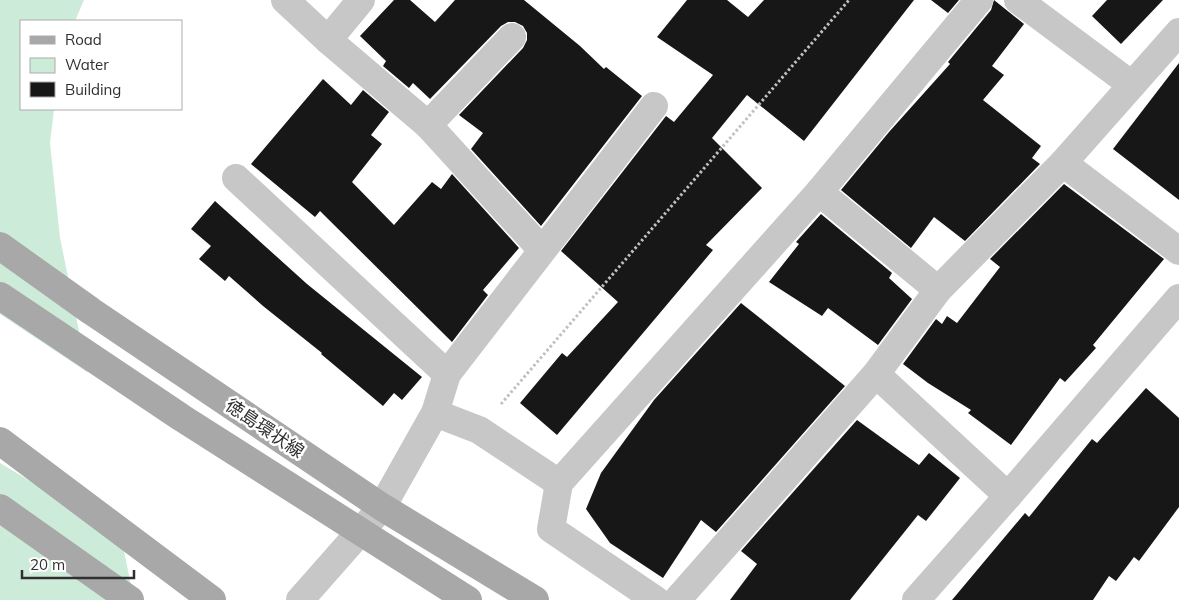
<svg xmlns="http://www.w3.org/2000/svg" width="1179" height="600" viewBox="0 0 1179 600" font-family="Mulish,'Noto Sans JP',sans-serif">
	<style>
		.water { fill: #ccebd9 }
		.pier { fill: #fff }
		.building { fill: #171717 }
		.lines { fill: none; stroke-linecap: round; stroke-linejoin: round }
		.path { stroke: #c0c0c0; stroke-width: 3; stroke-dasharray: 2.5 2.5; stroke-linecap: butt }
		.street { stroke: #c7c7c7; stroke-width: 28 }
		.primary { stroke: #a8a8a8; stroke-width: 28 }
		.labels { text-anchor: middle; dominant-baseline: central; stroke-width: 5; stroke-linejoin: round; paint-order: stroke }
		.street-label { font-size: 18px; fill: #303030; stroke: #fff }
	</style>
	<rect width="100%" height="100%" fill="#fff"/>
	<polygon class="water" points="0,0 84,0 75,21 21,21 21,109 54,109 50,143 60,238 134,600 0,600"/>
	<polygon class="pier" points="0,314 90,374 123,537 0,463"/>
	<g class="building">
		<polygon points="394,0 410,0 435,22 455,0 524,0 580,46 604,69 606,67 642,96 541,226 471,149 483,133 459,115 523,48 527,40 527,33 523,26 515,22 508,22 501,26 430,99 413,83 409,88 383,66 386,61 360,36"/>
		<polygon points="687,0 727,0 748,17 764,0 914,0 804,141 747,95 712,138 762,188 706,245 713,250 557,435 520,403 562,353 567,357 618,302 561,251 666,116 674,122 713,75 657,37"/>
		<polygon points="931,0 959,0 948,13"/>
		<polygon points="994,0 1024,24 992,66 1004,75 983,100 1041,146 1032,158 1040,164 965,241 934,217 911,248 841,190 889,132 950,64 948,62 991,10"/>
		<polygon points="1107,0 1163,0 1121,44 1092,16"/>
		<polygon points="1179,63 1179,200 1113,149"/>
		<polygon points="323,79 351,105 363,90 389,112 371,135 382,144 352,182 394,225 432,182 441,189 452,174 519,248 483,290 488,295 452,342 320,211 315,217 251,164"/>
		<polygon points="1064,184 1164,259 1093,345 1096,348 1065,382 1060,378 1011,445 968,413 971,410 928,383 903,364 936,319 942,324 947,316 957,323 1000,267 990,259"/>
		<polygon points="215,201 307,284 422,377 402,400 394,393 383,406 321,354 322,353 263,306 229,276 225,281 199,259 211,246 191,229"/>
		<polygon points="821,214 892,273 889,278 912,299 878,345 828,308 822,316 769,282 799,244 796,242"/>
		<polygon points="741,303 845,386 716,532 701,520 663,578 610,543 586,509 601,473 654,400"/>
		<polygon points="1146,388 1179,418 1179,507 1139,561 1134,557 1116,581 1109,576 1093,600 952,600 1025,513 1029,517 1092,439 1097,443"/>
		<polygon points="857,420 919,465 929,453 960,478 926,521 918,515 850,600 730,600 757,564 741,551"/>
	</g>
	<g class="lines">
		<polyline class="path" points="501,404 849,0"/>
		<g class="street">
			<polyline points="285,0 328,40 428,125 542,250"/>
			<polyline points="1018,0 1132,85"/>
			<polyline points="328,40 361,0"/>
			<polyline points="428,125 512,37"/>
			<polyline points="1063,163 1179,251"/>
			<polyline points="236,178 447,374"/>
			<polyline points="819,192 938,290"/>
			<polyline points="876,374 1008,496"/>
			<polyline points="435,413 447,374 654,106"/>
			<polyline points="300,600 382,507 435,413 479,430 559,483"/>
			<polyline points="656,600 551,529 559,483 819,192 979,0"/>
			<polyline points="677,600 876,374 938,290 1063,163 1179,32"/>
			<polyline points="916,600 1008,496 1179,298"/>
		</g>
		<g class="primary">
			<polyline points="0,246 91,311 382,507 535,600"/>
			<polyline points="0,296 182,418 468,600"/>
			<polyline points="0,441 212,600"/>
			<polyline points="0,508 130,600"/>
		</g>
	</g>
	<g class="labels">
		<g class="street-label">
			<text transform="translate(265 428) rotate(34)">徳島環状線</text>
		</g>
	</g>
	<rect x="20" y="20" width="162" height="90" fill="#ffffff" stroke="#acacac"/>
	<rect x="30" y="36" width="25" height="8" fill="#a8a8a8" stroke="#acacac"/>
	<text x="65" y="45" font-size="15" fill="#303030">Road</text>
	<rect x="30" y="58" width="25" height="15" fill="#ccebd9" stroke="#acacac"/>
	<text x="65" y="70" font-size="15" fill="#303030">Water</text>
	<rect x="30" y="82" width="25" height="15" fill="#171717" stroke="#acacac"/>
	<text x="65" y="95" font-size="15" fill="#303030">Building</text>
	<path d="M22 570v8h112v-8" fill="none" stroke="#303030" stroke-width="2.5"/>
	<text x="30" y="570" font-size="15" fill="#303030" stroke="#ffffff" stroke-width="4" paint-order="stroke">20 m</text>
</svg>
